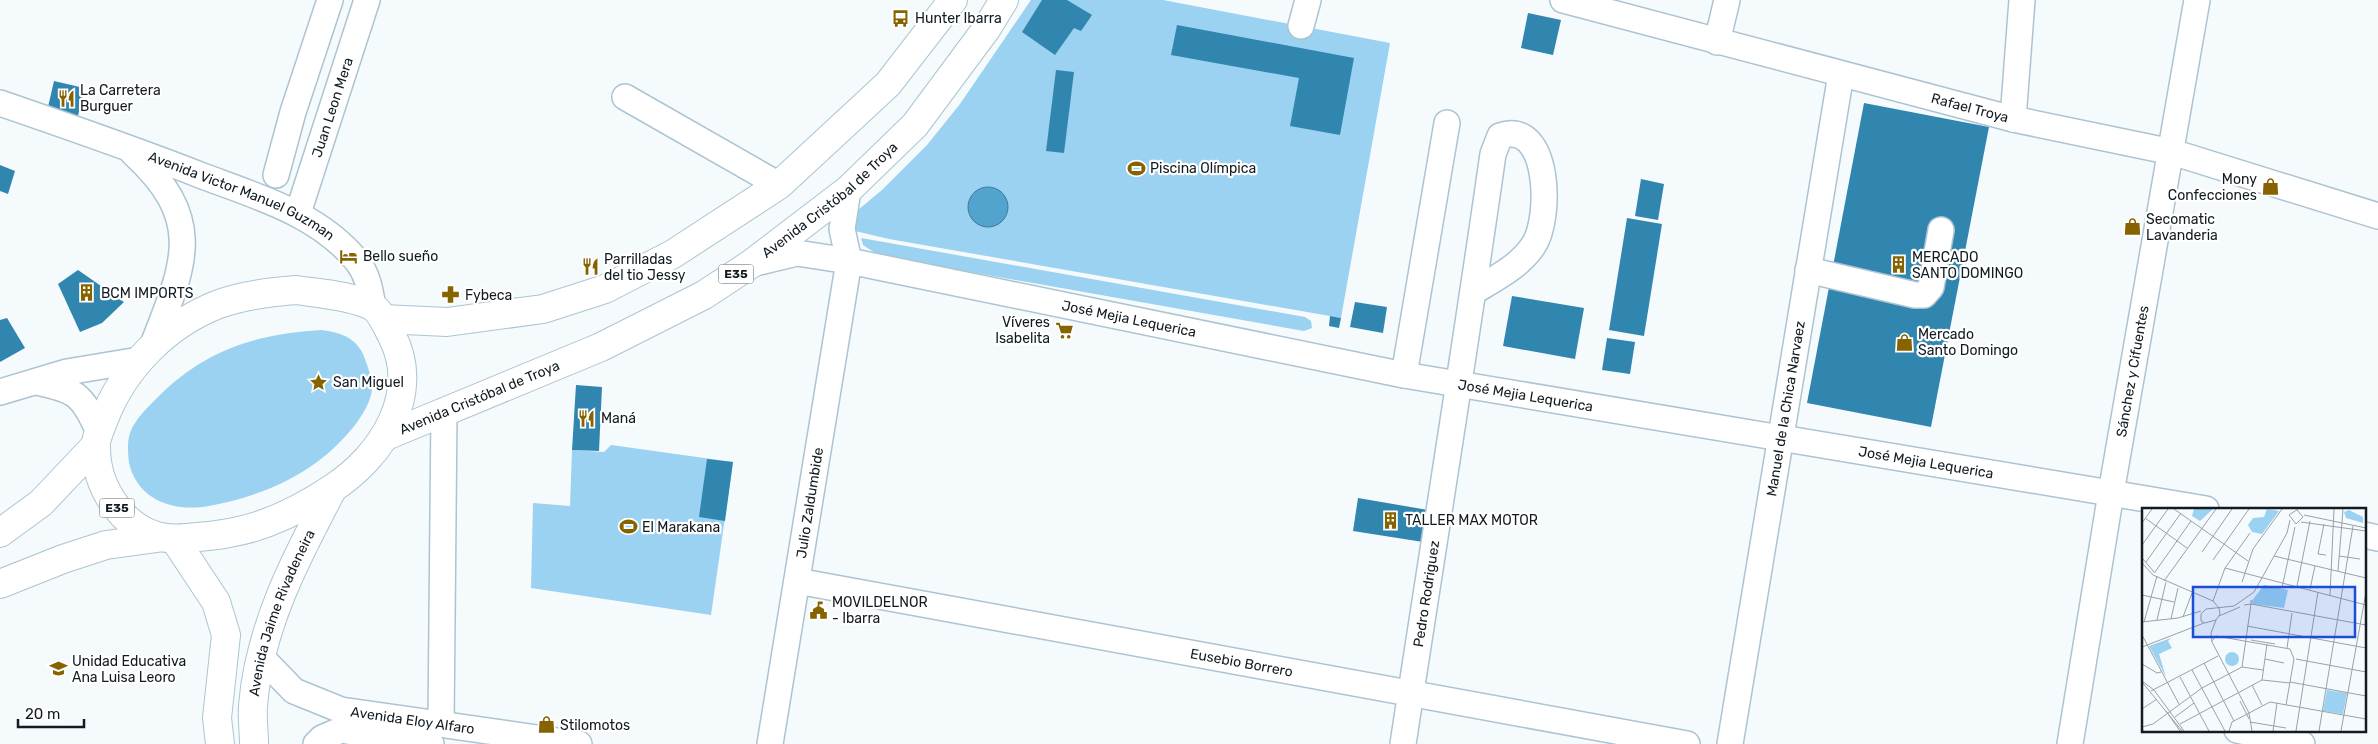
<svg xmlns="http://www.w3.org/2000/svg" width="2378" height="744" viewBox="0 0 2378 744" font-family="Rubik,sans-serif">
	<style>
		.green { fill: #9bd1f1 }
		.water { fill: #52a4cf; stroke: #3f7b9b }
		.building { fill: #3186b0 }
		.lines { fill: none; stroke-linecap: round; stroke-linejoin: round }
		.minor-casing { stroke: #acc4d2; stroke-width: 28 }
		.major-casing { stroke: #acc4d2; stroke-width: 30 }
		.highway-casing { stroke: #acc4d2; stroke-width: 30 }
		.minor { stroke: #fff; stroke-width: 25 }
		.major { stroke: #fff; stroke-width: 28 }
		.highway { stroke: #fff; stroke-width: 28 }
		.labels { text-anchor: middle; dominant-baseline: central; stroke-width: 4.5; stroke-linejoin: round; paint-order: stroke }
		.shield { fill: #fff; stroke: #595f64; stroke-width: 1 }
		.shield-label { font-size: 12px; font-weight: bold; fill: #121b21 }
		.poi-label { font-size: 14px; fill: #121b21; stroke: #fff; text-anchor: start }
		.street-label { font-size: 14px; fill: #121b21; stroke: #fff }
		.inset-road { fill: none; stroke: #9aa1a5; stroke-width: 1 }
		.view { fill: #1d4ed8; fill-opacity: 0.15; stroke: #1d4ed8; stroke-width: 2.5 }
		.inset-edge { fill: none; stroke: #121b21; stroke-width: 2.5 }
	</style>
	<rect width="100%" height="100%" fill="#f5fafd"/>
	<g class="green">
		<polygon points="1031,0 1163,0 1390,43 1341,318 889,239 855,231 853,214 882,190 927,145 960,104"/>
		<polygon points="861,238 1305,317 1311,321 1312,328 1304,331 880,256 863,245"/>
		<path d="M321,330C344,333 359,339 366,362C369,370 372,380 372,388C372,400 362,416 355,425C318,472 267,495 209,506C174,512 138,501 129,463C128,454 127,441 130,433C135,419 148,407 158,397C205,350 256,334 321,330Z"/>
		<polygon points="611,445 733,462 711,615 531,588 533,503 570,506 572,450 604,452"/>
	</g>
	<circle class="water" cx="988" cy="207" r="20"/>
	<g class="building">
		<polygon points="1042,0 1067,0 1092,15 1081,31 1074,28 1055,55 1022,32"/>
		<polygon points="1528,13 1561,20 1553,55 1521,48"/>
		<polygon points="1177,25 1354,58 1340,135 1290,126 1299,78 1171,55"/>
		<polygon points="1056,70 1074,72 1064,153 1046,151"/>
		<polygon points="54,81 84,88 78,116 48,107"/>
		<polygon points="1864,103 1989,127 1931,427 1807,403"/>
		<polygon points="0,165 15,171 8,194 0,191"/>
		<polygon points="1641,179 1664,184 1658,220 1635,216"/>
		<polygon points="1627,218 1662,224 1644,336 1609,330"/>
		<polygon points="78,270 124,302 102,323 80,332 58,284"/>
		<polygon points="1512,296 1584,308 1575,359 1503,346"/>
		<polygon points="1355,302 1387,307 1383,333 1350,327"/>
		<polygon points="1330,316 1341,318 1339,328 1329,326"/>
		<polygon points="7,318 25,348 0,362 0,320"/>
		<polygon points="1607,338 1635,342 1630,374 1602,370"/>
		<polygon points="576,385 602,387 599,451 572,450"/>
		<polygon points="707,459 733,462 725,521 699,517"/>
		<polygon points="1358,498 1428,510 1423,542 1353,531"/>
	</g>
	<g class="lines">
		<defs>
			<g id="minor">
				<path id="s1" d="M1563,0L2013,119L2172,152L2378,216"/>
				<polyline points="1301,26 1308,0"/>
				<polyline points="1717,42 1727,0"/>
				<polyline points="625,97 779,185"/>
				<path id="s2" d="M0,103C67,126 134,149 200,175C255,196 318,213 357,261C368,275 370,290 373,307"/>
				<polyline points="2013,119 2022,0"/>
				<path d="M133,153C207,221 184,265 152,347"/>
				<polyline points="276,175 293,112 330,0"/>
				<path id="s3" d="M848,190L842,229L849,261L1404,375L2206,509"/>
				<path id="s4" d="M298,213L367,0"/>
				<polyline points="751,264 797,253 849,261 770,744"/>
				<polyline points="1808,270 1915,295 1924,295 1931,287 1941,230"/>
				<polyline points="1404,375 1447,123"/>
				<path d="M36,382C77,390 82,395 99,432"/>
				<polyline points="0,392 67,372 139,360"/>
				<polyline points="2364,535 2378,538"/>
				<path id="s5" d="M797,581L1687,744"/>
				<path id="s6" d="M262,658L294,691L341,710L579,744"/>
				<polyline points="441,724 444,411"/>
				<polyline points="2237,730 2302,744"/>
				<polyline points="316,744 322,738 341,730 431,744"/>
				<path id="s7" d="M1403,744C1433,547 1465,351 1493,154L1500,136C1550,118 1552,219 1533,246C1519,267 1494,279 1473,292"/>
				<path id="s8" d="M1730,744L1841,74"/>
				<path id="s9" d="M2070,744L2111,493L2197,0"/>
			</g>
			<g id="major">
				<polyline points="175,540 216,602 226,635 217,718 220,744"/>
				<path id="s10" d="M254,744C254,731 252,718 253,706C259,627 297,556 333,488"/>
			</g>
			<g id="highway">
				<path d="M296,290C316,293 356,296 373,307C382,313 387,327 392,336C422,394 382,456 333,488C303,508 265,527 229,533C215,536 200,537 186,538C161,541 140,533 123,515C106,496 96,474 96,448C95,438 101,428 104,419C124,367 167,324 219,304C244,295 269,292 296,290Z"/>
				<polyline points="383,319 447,322 543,309 605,289 673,254 779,185 888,84 953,0"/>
				<path id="s11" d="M386,436L601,347L704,295L751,264L848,190L915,125L987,28L1004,0"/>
				<polyline points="0,533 41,503 95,446"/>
				<polyline points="0,584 63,559 106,545 157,538"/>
			</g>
		</defs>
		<use href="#minor" class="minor-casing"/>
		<use href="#major" class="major-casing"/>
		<use href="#highway" class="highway-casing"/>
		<use href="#minor" class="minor"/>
		<use href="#major" class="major"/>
		<use href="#highway" class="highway"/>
	</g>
	<defs>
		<symbol id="bus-bare" viewBox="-9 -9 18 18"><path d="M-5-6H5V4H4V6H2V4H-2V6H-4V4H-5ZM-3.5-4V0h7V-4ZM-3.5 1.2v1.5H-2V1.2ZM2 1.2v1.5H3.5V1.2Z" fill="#876300" stroke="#fff" stroke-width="2.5" paint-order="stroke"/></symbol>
		<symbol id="restaurant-bare" viewBox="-9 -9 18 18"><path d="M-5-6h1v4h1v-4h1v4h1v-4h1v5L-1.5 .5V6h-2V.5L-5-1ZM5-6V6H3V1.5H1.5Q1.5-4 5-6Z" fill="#876300" stroke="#fff" stroke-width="2.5" paint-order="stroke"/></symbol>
		<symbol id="stadium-bare" viewBox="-9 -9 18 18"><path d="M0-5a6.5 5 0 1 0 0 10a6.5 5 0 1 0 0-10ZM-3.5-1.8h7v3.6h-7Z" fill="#876300" stroke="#fff" stroke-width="2.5" paint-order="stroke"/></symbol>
		<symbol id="shop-bare" viewBox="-9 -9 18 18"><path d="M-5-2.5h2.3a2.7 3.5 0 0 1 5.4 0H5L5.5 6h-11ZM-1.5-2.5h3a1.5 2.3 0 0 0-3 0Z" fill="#876300" stroke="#fff" stroke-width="2.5" paint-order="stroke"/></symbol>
		<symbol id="hotel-bare" viewBox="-9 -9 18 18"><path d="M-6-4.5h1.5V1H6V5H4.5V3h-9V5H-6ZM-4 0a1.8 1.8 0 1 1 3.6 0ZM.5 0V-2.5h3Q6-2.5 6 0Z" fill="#876300" stroke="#fff" stroke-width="2.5" paint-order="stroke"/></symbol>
		<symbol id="building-bare" viewBox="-9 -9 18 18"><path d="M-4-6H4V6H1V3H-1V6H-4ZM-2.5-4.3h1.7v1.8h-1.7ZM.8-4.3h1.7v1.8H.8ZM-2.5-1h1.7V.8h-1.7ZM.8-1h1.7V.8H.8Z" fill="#876300" stroke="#fff" stroke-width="2.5" paint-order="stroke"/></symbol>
		<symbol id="pharmacy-bare" viewBox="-9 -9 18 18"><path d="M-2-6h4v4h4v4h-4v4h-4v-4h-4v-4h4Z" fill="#876300" stroke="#fff" stroke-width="2.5" paint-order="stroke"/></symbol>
		<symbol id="supermarket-bare" viewBox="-9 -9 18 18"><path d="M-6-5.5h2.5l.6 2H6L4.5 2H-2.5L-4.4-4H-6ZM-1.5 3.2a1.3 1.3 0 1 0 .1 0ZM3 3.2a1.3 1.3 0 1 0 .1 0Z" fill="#876300" stroke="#fff" stroke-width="2.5" paint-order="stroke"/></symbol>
		<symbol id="sight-bare" viewBox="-9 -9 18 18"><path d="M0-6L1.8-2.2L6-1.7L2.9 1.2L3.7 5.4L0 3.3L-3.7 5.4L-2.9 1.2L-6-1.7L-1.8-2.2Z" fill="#876300" stroke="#fff" stroke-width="2.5" paint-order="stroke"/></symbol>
		<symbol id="civic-bare" viewBox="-9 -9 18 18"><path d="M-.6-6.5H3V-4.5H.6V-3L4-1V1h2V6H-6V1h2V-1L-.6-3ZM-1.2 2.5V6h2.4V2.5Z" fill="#876300" stroke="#fff" stroke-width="2.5" paint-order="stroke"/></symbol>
		<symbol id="university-bare" viewBox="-9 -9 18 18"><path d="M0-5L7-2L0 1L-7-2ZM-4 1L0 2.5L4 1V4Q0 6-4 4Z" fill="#876300" stroke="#fff" stroke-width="2.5" paint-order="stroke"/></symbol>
	</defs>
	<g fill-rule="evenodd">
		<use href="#bus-bare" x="888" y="6" width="25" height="25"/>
		<use href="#restaurant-bare" x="54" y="86" width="25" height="25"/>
		<use href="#stadium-bare" x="1124" y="156" width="25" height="25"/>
		<use href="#shop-bare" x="2258" y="174" width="25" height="25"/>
		<use href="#shop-bare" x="2120" y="214" width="25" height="25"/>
		<use href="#hotel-bare" x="336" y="244" width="25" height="25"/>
		<use href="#building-bare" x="1886" y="252" width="25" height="25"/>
		<use href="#restaurant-bare" x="578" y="254" width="25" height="25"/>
		<use href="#building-bare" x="74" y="280" width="25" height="25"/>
		<use href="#pharmacy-bare" x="438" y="282" width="25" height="25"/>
		<use href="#supermarket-bare" x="1052" y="318" width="25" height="25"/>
		<use href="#shop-bare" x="1892" y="330" width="25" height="25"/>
		<use href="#sight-bare" x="306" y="370" width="25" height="25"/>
		<use href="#restaurant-bare" x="574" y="406" width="25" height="25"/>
		<use href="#building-bare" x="1378" y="508" width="25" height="25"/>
		<use href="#stadium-bare" x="616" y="514" width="25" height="25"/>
		<use href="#civic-bare" x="806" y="598" width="25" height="25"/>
		<use href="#university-bare" x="46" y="656" width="25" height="25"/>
		<use href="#shop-bare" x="534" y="712" width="25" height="25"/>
	</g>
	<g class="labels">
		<g class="shield">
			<rect x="718.5" y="264.5" width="35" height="19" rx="4"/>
			<rect x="99.5" y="498.5" width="35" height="19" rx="4"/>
		</g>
		<g class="shield-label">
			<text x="736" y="274">E35</text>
			<text x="117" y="508">E35</text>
		</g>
		<g class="poi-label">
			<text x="915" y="18">Hunter Ibarra</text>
			<text x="80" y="90">La Carretera<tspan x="80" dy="16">Burguer</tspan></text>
			<text x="1150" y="168">Piscina Olímpica</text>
			<text x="2257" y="179" text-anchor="end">Mony<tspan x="2257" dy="16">Confecciones</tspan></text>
			<text x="2146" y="219">Secomatic<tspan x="2146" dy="16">Lavanderia</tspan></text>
			<text x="363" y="256">Bello sueño</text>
			<text x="1912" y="257">MERCADO<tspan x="1912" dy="16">SANTO DOMINGO</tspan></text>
			<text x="604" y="259">Parrilladas<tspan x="604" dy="16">del tio Jessy</tspan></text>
			<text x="101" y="293">BCM IMPORTS</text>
			<text x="465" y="295">Fybeca</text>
			<text x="1050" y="322" text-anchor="end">Víveres<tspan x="1050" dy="16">Isabelita</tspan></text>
			<text x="1918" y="334">Mercado<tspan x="1918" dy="16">Santo Domingo</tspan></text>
			<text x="333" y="382">San Miguel</text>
			<text x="601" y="418">Maná</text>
			<text x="1405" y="520">TALLER MAX MOTOR</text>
			<text x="642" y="527">El Marakana</text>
			<text x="832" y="602">MOVILDELNOR<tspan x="832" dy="16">- Ibarra</tspan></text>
			<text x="72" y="661">Unidad Educativa<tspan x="72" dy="16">Ana Luisa Leoro</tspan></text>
			<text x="560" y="725">Stilomotos</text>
		</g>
		<g class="street-label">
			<text stroke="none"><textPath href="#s4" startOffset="111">Juan Leon Mera</textPath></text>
			<text stroke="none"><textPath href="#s1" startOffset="421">Rafael Troya</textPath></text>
			<text stroke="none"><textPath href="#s2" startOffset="259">Avenida Victor Manuel Guzman</textPath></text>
			<text stroke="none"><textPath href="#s11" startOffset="506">Avenida Cristóbal de Troya</textPath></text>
			<text stroke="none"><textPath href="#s3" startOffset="358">José Mejia Lequerica</textPath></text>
			<text stroke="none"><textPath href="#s9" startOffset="378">Sánchez y Cifuentes</textPath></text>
			<text stroke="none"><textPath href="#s3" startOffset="762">José Mejia Lequerica</textPath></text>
			<text stroke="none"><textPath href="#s11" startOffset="101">Avenida Cristóbal de Troya</textPath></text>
			<text stroke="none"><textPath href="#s8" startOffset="340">Manuel de la Chica Narvaez</textPath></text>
			<text stroke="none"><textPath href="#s3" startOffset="1168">José Mejia Lequerica</textPath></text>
			<text transform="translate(810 503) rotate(-81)">Julio Zaldumbide</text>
			<text stroke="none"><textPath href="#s7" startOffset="152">Pedro Rodriguez</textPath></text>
			<text stroke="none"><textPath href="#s10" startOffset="136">Avenida Jaime Rivadeneira</textPath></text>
			<text stroke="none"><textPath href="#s5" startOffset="452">Eusebio Borrero</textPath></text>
			<text stroke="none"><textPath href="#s6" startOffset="169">Avenida Eloy Alfaro</textPath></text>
		</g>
	</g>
	<g transform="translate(2142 508)">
		<rect width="224" height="224" fill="#f5fafd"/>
		<path d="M52,1H71L58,13L50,8ZM125,1L137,3L120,26L110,24L106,17L111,10L122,9ZM207,2L221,9V15L204,10L202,4ZM122,77L146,82L142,100L111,96L109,94ZM29,130L26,133L30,140L17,146L24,169L7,138ZM83 151a7 7 0 1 1 14 0a7 7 0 1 1-14 0ZM185,182L205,185L201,206L181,203Z" fill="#9bd1f1"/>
		<path class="inset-road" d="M32,1L106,53M155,2L161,9L154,16L147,7L156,1M162,7L224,20M3,10L45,40M159,14L224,23M0,15L10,1M182,16L176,46L184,47M0,37L26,1M60,44L90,1M132,48L224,70M197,48L218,51M0,50L13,65M71,52L107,1M4,54L39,5M0,55L11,67L71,93L77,100M83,60L224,97M196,63L201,1M13,64L49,13M22,73L74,1M100,74L111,41L140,1M155,78L168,13M140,80L153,19M168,81L173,58M0,87L32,94M188,87L192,1M109,92V96L224,117M71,93L83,60L108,25M77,100L78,106L74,112L63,115L59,113V106L64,101L92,98L112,84L145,25L148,12M77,108L98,99M41,109L50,85M29,111L36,80M15,112L24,74M74,112L69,125L70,134L107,205L110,223M0,114L36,110L59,103M2,114L15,68M105,118L224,140M0,127L37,196M109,132L133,136M70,133L74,128L148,141L152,151L144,197M0,139L62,115M145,140L150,105M123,151L142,155M154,151L224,164M62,155L92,213M0,156L15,165L19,164M100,159L109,96L102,97M50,162L83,223M38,169L67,223M120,172L125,136M0,173L12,182L42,223M0,174L40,223M148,174L224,188M110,177L120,197M9,183L76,148M98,193L107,211M0,201L15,191M24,203L38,223M33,209L52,195M108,214L144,220M38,216L120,172L148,175M1,223L0,219L11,216L60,180L100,159L121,162M87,223L90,214L128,194L224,211M131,223L135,195M154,223L176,84M177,223L211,18M199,223L224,84"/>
		<path class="view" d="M51,79H213V129H51Z"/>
		<rect width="224" height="224" class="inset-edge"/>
	</g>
	<path d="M18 719v8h66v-8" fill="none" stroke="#121b21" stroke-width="2.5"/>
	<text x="25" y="719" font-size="15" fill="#121b21" stroke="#ffffff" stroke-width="4" paint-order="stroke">20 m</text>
</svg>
